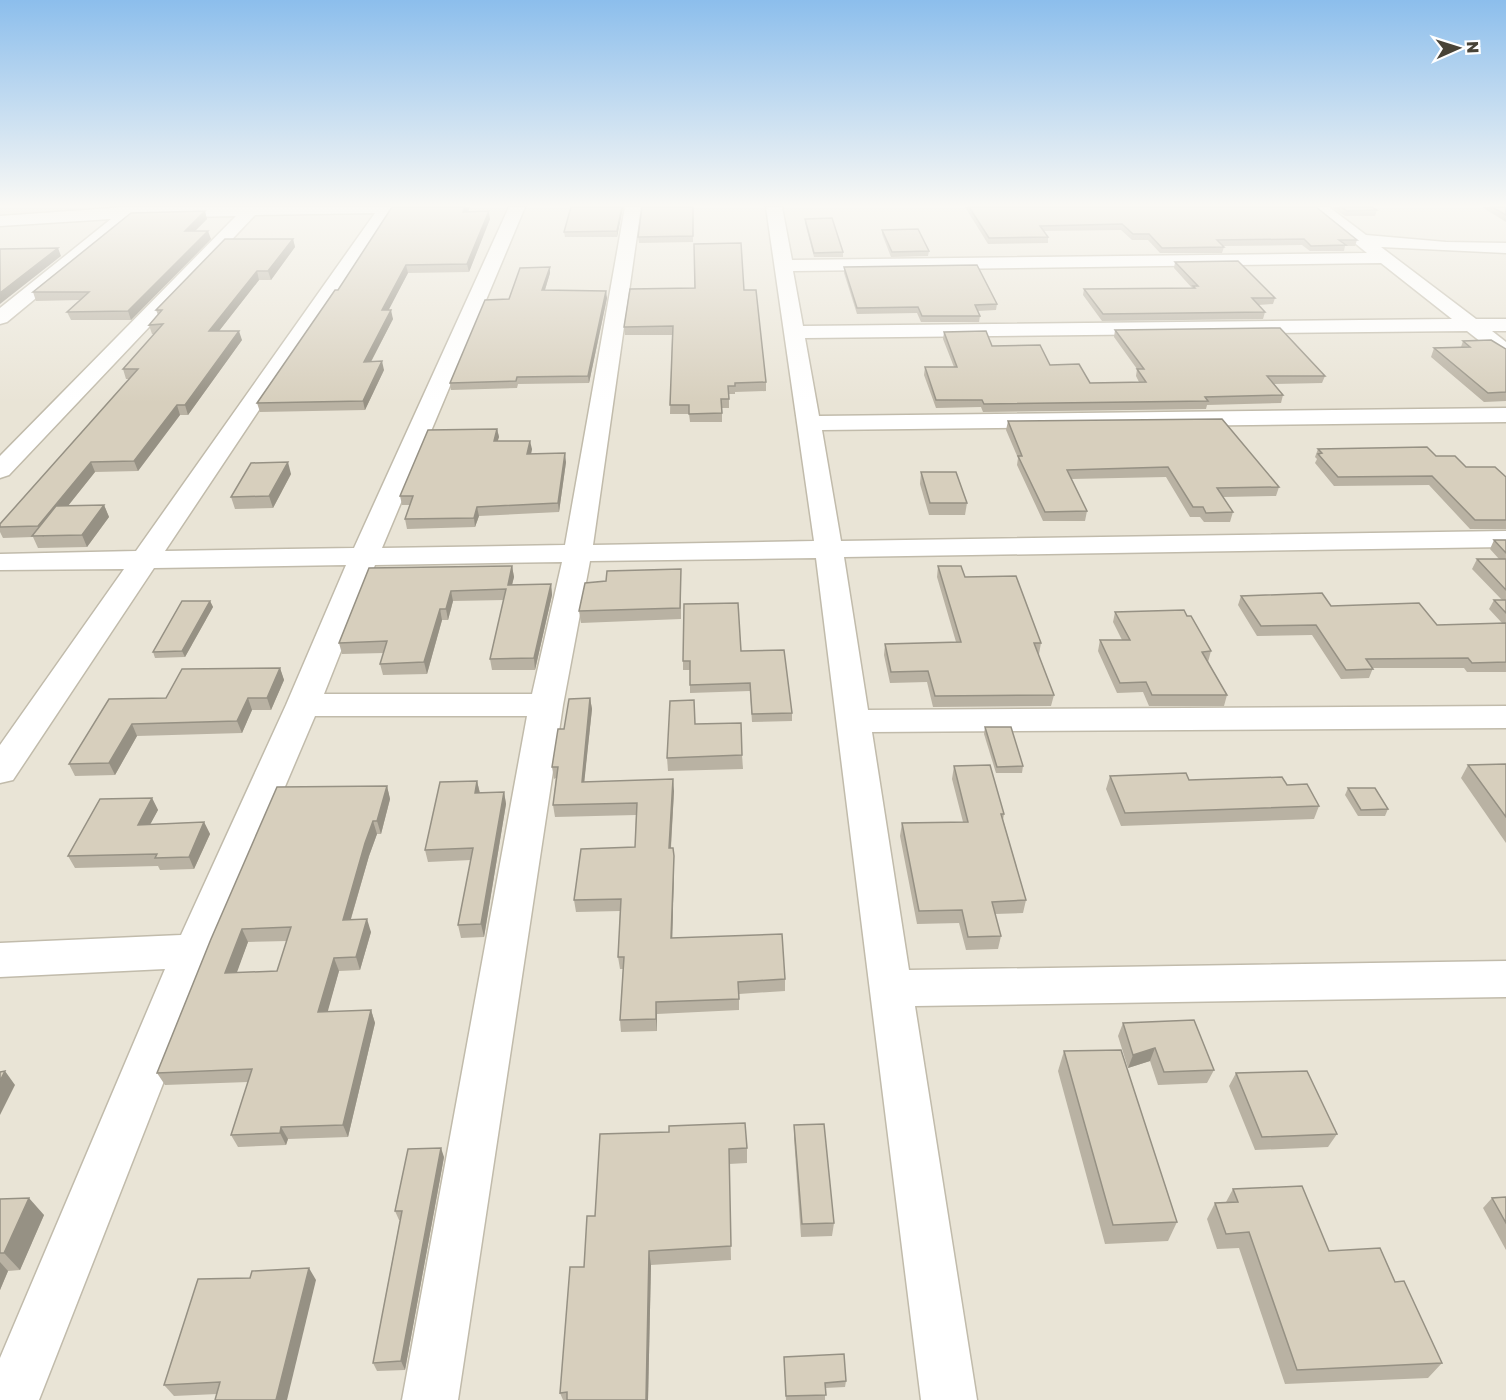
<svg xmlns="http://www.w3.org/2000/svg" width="1506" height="1400" viewBox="0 0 1506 1400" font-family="'Golos Text',sans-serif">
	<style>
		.residential { fill: #e9e4d6 }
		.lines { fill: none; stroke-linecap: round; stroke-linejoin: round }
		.street-casing { stroke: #c1bbab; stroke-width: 3 }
		.street { fill: #fff; fill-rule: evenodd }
		.wall { fill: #b9b2a3; fill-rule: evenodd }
		.shaded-wall { fill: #969184 }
		.building { fill: #d7cfbd; stroke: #969184; stroke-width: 1.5; fill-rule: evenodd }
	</style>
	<rect width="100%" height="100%" fill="#f5f2e8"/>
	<rect class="residential" x="0" y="207" width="1506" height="1193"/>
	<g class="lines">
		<defs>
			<path id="street" d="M126,207H427L419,212H391L165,551L354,548L509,207H525L382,548L565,545L625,207H641L593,545L814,541L766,207H782L792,260L1367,253L1311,207H1329L1366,235L1446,242L1506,243V253L1381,247L1476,319H1506V331H1492L1506,342V358L1499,356L1467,331L805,338L819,416L1506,408V422L822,430L841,541L1506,531V547L844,557L868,710L1506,706V728L872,732L909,970L1506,961V997L915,1006L977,1400H921L816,558L590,561L563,705L458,1400H402L527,716H315L215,951L39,1400H0V1358L165,969L0,977V943L181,935L286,705L346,565L154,568L13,780L0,783V745L124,569L0,570V554L136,551L375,213L255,215L9,475L0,478V456L236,216L133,218L7,322L0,324V308L111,219L0,226V216ZM1381,263L1452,319L803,326L793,271ZM562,562L532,694H324L375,565Z"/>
		</defs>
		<use href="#street" class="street-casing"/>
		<use href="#street" class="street"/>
	</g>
	<g class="wall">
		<polygon points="470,207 468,212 490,219 469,272 408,273 388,310 393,319 371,362 384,370 365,410 260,412 257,403 338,290"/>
		<polygon points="623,207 617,237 565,237 564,232"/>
		<polygon points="693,207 693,242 639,243 638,237"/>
		<polygon points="965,207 1316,207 1357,240 1355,246 1345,246 1344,251 1310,251 1302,245 1222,246 1224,247 1222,253 1160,253 1148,240 1132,240 1121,230 1044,231 1048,237 1048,243 988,244"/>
		<polygon points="1332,207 1372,207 1377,210 1375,216 1345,216"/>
		<polygon points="1482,207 1506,207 1506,222"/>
		<polygon points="207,219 195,231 211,239 131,320 71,320 67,312 80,300 36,301 33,292"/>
		<polygon points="805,219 843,252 843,257 814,257 805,223"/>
		<polygon points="882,230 929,251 928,256 891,257 882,234"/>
		<polygon points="293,239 295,247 271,280 259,280 219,331 242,340 188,415 180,415 138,471 95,472 68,506 104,505 109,517 87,547 38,548 33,537 3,538 0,532 0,524 130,379 126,379 123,369 155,334 152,334 149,325 158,315 156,310"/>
		<polygon points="1175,262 1275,298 1273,304 1258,305 1265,312 1263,319 1102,321 1083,295 1084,289 1192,288 1174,268"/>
		<polygon points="844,267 997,304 996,310 978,311 980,316 979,322 921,322 917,313 857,314 844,273"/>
		<polygon points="550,273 545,290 607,298 589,383 518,384 517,388 451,390 450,383 509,299"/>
		<polygon points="744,290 766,382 766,391 735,392 735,394 729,394 729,408 722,408 722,422 690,422 689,414 670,414 672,335 625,335 624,327"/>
		<polygon points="1115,330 1325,376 1322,383 1274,384 1283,395 1281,403 1207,405 1206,409 983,412 981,407 936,408 924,375 925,367 954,367 943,339 944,332 1050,365 1090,383 1139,382 1136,376 1137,369 1114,337"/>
		<polygon points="1463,341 1506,349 1506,401 1484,402 1431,357 1434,348 1461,347"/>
		<polygon points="1008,421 1279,487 1276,496 1223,497 1233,512 1230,522 1204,522 1200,517 1190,517 1166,477 1071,479 1087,511 1085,521 1043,521 1017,465 1018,458 1006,430"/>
		<polygon points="497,429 499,437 497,441 532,449 531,454 566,462 559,512 479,516 475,527 407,529 405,519 410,505 402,505 400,496"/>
		<polygon points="1318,449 1436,456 1466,467 1506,477 1506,529 1470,529 1429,485 1334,486 1315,463 1317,459 1315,457"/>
		<polygon points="921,472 967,503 965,515 929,515 920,484"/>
		<polygon points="291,474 273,508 235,509 231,497"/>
		<polygon points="1494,540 1506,540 1506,672 1467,672 1464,668 1373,668 1369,678 1341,679 1312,635 1257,636 1238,605 1241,596 1331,606 1437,625 1502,623 1489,609 1494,600 1502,600 1472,569 1477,559 1499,559 1490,549"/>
		<polygon points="512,566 514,577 512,585 551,584 552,595 535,670 492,670 490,659 504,600 453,601 448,620 442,620 427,674 383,675 380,664 384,653 342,654 339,643 369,568"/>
		<polygon points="938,566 965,577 1041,643 1039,654 1038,654 1054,695 1051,706 933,707 927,682 890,683 884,655 885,644 956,642 937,577"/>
		<polygon points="681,569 681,619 581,623 579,611 606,581"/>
		<polygon points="210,601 213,607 185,657 155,658 153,652"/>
		<polygon points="1115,612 1187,616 1211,651 1208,662 1227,695 1224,706 1149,706 1143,692 1117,693 1098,651 1100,640 1122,640 1113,622"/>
		<polygon points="741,651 792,713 792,721 752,722 750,691 690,693 690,670 683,670 683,661"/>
		<polygon points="280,668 284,680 271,710 252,710 242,733 137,736 115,775 75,776 69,764 166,698"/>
		<polygon points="590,698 592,709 584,782 674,791 671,848 674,856 674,868 672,938 785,979 785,991 739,994 739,1010 657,1014 657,1031 621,1032 620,1020 623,969 620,969 618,957 620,911 576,912 574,900 635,847 636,815 555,817 553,805 556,778 554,779 552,767 564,729"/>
		<polygon points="695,724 742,755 743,769 668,771 667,758"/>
		<polygon points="985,727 1023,766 1022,773 996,773 984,734"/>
		<polygon points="1506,764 1506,843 1461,778 1468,765"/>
		<polygon points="954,766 1004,814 1003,820 1026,900 1023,913 995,914 1001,936 998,949 966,950 959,923 917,924 900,836 902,823 963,822 952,779"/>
		<polygon points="1110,776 1287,785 1319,806 1314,819 1121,826 1106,789"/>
		<polygon points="477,781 480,793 504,792 506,804 484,937 461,938 458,925 471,860 428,862 425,850"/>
		<path d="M387,786L390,799L381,834H377L369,856L351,919L371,932L360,970L339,971L327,1012L371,1010L375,1023L348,1137L288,1139L286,1145L238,1147L231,1135L248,1082L165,1085L157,1073L211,939ZM287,941L277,971L236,973L248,942Z"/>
		<polygon points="1348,788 1388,809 1385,816 1358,816 1345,795"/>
		<polygon points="152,798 158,810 150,824 204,822 210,834 194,869 160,870 158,866 75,868 68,856"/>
		<polygon points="1123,1023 1214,1070 1207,1083 1158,1085 1150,1061 1128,1068 1118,1036"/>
		<polygon points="1064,1051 1177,1222 1168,1241 1105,1244 1058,1071"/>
		<polygon points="1236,1073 1337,1134 1328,1147 1255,1150 1229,1086"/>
		<polygon points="794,1125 834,1223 832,1236 801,1237 794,1138"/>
		<polygon points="600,1134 747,1148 747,1163 729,1164 731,1260 651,1265 648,1400 563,1400 560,1393 584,1267 595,1216"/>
		<polygon points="444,1157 405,1370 377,1371 373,1363 400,1220 399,1220 395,1211"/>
		<polygon points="1233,1189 1329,1251 1395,1282 1442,1363 1428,1378 1285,1384 1239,1248 1217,1249 1207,1219 1215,1203 1226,1202"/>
		<polygon points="1506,1197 1506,1250 1483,1208 1492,1198"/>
		<polygon points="0,1199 44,1215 20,1270 8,1271 0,1290"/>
		<polygon points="316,1280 217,1394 174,1396 164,1385"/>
		<polygon points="784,1357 846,1381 845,1387 825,1388 825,1400 786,1400"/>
	</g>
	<g class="shaded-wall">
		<polygon points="465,207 470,207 464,219 463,212"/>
		<polygon points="622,207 623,207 617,237 617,231"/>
		<polygon points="205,211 207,219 187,239 185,231"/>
		<polygon points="489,211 490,219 469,272 467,264"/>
		<polygon points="208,231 211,239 131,320 128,311"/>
		<polygon points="293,239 295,247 271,280 268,271"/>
		<polygon points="58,248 61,256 0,304 0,293"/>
		<polygon points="406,265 408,273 384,319 382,310"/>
		<polygon points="550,267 550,273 543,296 542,290"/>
		<polygon points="257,271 259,280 212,340 209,331"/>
		<polygon points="606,291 607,298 589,383 588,376"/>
		<polygon points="391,310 393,319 366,371 364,362"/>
		<polygon points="239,331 242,340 188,415 185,405"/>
		<polygon points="382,361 384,370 365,410 363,401"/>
		<polygon points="177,405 180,415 138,471 134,461"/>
		<polygon points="497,429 499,437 495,450 494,441"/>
		<polygon points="530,441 532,449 529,463 527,454"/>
		<polygon points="565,453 566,462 559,512 558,503"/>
		<polygon points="91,462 95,472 43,537 38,526"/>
		<polygon points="288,462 291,474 273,508 269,496"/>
		<polygon points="104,505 109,517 87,547 82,535"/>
		<polygon points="477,507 479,516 475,527 474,518"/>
		<polygon points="512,566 514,577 509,596 508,585"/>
		<polygon points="551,584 552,595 535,670 534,658"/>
		<polygon points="451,591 453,601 448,620 446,609"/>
		<polygon points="210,601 213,607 185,657 182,651"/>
		<polygon points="440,609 442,620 427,674 424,662"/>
		<polygon points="280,668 284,680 271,710 267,698"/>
		<polygon points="248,698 252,710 242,733 237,721"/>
		<polygon points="590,698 592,709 583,794 582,782"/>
		<polygon points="132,724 137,736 115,775 109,763"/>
		<polygon points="673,779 674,791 670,860 669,848"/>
		<polygon points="477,781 480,794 475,793"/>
		<polygon points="387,786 390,799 381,834 377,821"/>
		<polygon points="504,792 506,804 484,937 481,924"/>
		<polygon points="152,798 158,810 144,836 138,825"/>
		<polygon points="373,821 377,834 369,856 347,932 343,920 365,843"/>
		<polygon points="204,822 210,834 194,869 189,857"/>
		<polygon points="674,856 674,868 672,950 671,938"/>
		<polygon points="367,919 371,932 360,970 356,957"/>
		<polygon points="242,929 248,942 232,986 225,973"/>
		<polygon points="334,958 339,971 324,1025 318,1012"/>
		<polygon points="656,1002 657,1014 657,1031 656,1019"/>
		<polygon points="371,1010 375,1023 348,1137 343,1125"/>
		<polygon points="1155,1048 1150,1061 1128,1068 1133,1055"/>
		<polygon points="5,1071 15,1085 0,1115 0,1081"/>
		<polygon points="281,1127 288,1139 286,1145 280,1133"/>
		<polygon points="441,1148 444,1157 405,1370 401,1361"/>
		<polygon points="29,1198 44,1215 20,1270 4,1253"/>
		<polygon points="649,1251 651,1265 648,1400 646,1400"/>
		<polygon points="0,1262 8,1271 0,1290"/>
		<polygon points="309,1268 316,1280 287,1400 276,1400"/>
	</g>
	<g class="building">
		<polygon points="392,207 465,207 463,212 489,211 467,264 406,265 382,310 391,310 364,362 382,361 363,401 257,403 335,290 338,290"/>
		<polygon points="571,207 622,207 617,231 564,232"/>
		<polygon points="642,207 693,207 693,236 638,237"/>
		<polygon points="969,207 1316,207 1357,240 1339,240 1346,245 1311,246 1304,239 1217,240 1224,247 1162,248 1149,234 1133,234 1122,224 1040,226 1048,237 989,238"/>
		<polygon points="1342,207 1372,207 1377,210 1347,211"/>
		<polygon points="1492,207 1506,207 1506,215"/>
		<polygon points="205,211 185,231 208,231 128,311 67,312 89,292 33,292 131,213"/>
		<polygon points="832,218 843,252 814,253 805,219"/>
		<polygon points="918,229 929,251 892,252 882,230"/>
		<polygon points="225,239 293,239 268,271 257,271 209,331 239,331 185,405 177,405 134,461 91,462 38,526 0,527 0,524 138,369 123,369 163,324 149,325 162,310 156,310"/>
		<polygon points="741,243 744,290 756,290 766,382 735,383 735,386 728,386 729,399 721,399 722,413 689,414 689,405 670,405 673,326 624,327 630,289 695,288 694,244"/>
		<polygon points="58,248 0,293 0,249"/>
		<polygon points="1238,261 1275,298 1252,298 1265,312 1103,314 1084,289 1195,288 1193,286 1198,286 1175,262"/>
		<polygon points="977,265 997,304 975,305 980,316 922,316 918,307 857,308 844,267"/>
		<polygon points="550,267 542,290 606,291 588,376 517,377 516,381 450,383 485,300 509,299 520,268"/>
		<polygon points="1280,328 1325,376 1267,376 1283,395 1205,397 1208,401 984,404 982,400 936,400 925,367 957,367 944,332 986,331 992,346 1040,345 1050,365 1079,364 1090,383 1146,382 1137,369 1144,369 1115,330"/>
		<polygon points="1491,340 1506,349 1506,392 1488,393 1434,348 1470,347 1463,341"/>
		<polygon points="1222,419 1279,487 1217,488 1233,512 1206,513 1203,507 1193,507 1168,467 1067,470 1087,511 1045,512 1018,456 1022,456 1008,421"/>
		<polygon points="497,429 494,441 530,441 527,454 565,453 558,503 477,507 474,518 405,519 413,496 400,496 428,430"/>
		<polygon points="1427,447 1436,456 1455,456 1466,467 1495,467 1506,477 1506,520 1475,520 1432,476 1338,477 1318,454 1322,453 1318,449"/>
		<polygon points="288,462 269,496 231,497 251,463"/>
		<polygon points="921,472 956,472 967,503 930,503"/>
		<polygon points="104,505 82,535 32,536 56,506"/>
		<polygon points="1494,540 1506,540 1506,553"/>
		<polygon points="1477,559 1506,559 1506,590"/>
		<polygon points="512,566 508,585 551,584 534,658 490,659 506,589 451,591 446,609 440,609 424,662 380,664 387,641 339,643 369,568"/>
		<polygon points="938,566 961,566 965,577 1016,576 1041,643 1034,643 1054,695 935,696 928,671 891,672 885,644 961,642"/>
		<polygon points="681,569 680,608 579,611 585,583 606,581 607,571"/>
		<polygon points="1322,593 1331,606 1419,603 1437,625 1506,623 1506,662 1472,663 1468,658 1366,659 1373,669 1346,670 1316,625 1261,626 1241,596"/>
		<polygon points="1494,600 1506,600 1506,613"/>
		<polygon points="182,601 210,601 182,651 153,652"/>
		<polygon points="738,603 741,651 784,650 792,713 752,714 750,683 690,685 690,661 683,661 684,604"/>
		<polygon points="1184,610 1187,616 1191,616 1211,651 1202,652 1227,695 1152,695 1146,682 1120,683 1100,640 1130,640 1115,612"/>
		<polygon points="280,668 267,698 248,698 237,721 132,724 109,763 69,764 109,699 166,698 182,669"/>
		<polygon points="590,698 582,782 673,779 669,848 673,848 674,856 671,938 782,934 785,979 738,982 739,999 656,1002 656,1019 620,1020 624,957 618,957 621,899 574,900 581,849 635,847 637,803 553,805 558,767 552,767 558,729 564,729 569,699"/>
		<polygon points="694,700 695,724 741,723 742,755 667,758 670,701"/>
		<polygon points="985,727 1011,727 1023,766 997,767"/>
		<polygon points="1506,764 1506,817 1468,765"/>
		<polygon points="990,765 1004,814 1001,814 1026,900 992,902 1001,936 968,937 962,910 919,911 902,823 968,822 954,766"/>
		<polygon points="1186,773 1189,780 1282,777 1287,785 1307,784 1319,806 1125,813 1110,776"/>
		<polygon points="477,781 475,793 504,792 481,924 458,925 473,848 425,850 440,782"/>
		<path d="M387,786L377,821H373L365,843L343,920L367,919L356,957L334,958L318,1012L371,1010L343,1125L281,1127L280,1133L231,1135L252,1069L157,1073L211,939L277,787ZM291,927L277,971L225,973L242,929Z"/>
		<polygon points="1348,788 1375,788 1388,809 1361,810"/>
		<polygon points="152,798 138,825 204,822 189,857 155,858 157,854 68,856 100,799"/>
		<polygon points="1194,1020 1214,1070 1164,1072 1155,1048 1133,1055 1123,1023"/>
		<polygon points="1121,1050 1177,1222 1113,1225 1064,1051"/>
		<polygon points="5,1071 0,1081 0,1072"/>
		<polygon points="1307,1071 1337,1134 1262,1137 1236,1073"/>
		<polygon points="745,1123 747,1148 729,1149 731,1246 649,1251 646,1400 567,1400 567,1392 560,1393 570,1267 584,1267 587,1216 595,1216 600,1134 669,1132 669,1126"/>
		<polygon points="824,1124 834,1223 802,1224 794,1125"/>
		<polygon points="441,1148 401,1361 373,1363 402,1211 395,1211 408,1149"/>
		<polygon points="1302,1186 1329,1251 1380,1248 1395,1282 1404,1281 1442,1363 1297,1370 1249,1232 1226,1234 1215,1203 1238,1202 1233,1189"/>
		<polygon points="1506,1197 1506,1223 1492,1198"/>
		<polygon points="29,1198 4,1253 0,1253 0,1199"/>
		<polygon points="309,1268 276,1400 215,1400 220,1382 164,1385 198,1279 250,1278 252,1271"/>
		<polygon points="844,1354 846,1381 825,1383 826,1395 786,1396 784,1357"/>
	</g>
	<linearGradient id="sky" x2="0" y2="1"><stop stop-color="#8cbeec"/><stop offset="0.51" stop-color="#faf9f5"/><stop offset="1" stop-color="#faf9f5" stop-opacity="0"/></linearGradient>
	<rect width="1506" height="403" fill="url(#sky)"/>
	<g transform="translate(1458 48) rotate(87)" stroke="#ffffff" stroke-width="4.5" paint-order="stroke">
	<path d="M0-4.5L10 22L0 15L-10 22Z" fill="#484337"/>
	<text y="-9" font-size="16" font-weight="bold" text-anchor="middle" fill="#484337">N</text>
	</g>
</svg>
